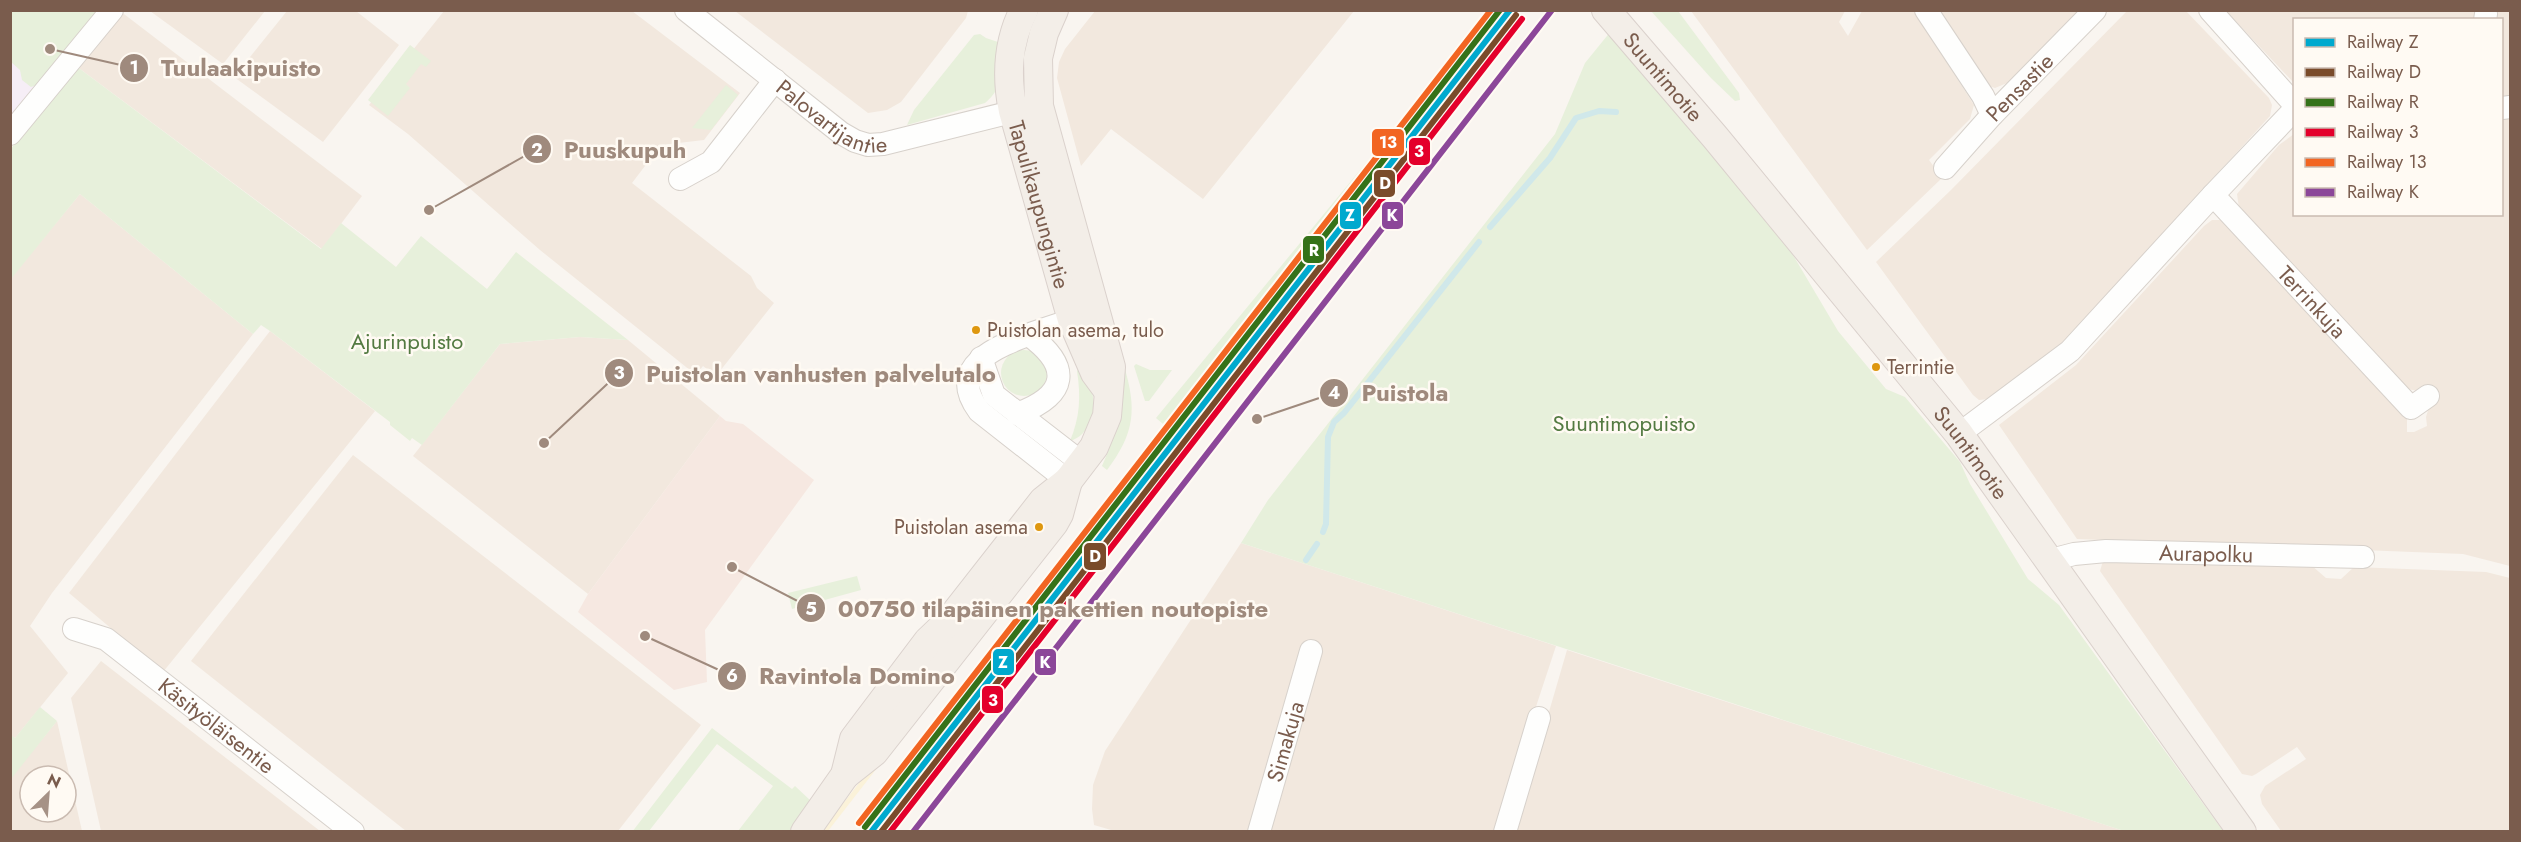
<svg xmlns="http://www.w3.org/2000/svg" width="2521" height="842" viewBox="0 0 2521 842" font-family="Jost,sans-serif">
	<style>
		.residential { fill: #f2e8de; fill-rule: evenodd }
		.commercial { fill: #f6e8e1 }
		.education { fill: #f6eef6 }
		.green { fill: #e7f0db }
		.sand { fill: #fbf2d9 }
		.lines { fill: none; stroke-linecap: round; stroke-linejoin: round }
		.stream { stroke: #d0e8ea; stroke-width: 6 }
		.minor-casing { stroke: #d7d1cb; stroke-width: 24 }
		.major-casing { stroke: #dad1cc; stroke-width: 30 }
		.minor { stroke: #fefefd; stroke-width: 22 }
		.major { stroke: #f3eee8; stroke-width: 28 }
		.rail-1-casing { stroke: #fffaf3; stroke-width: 10 }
		.rail-2-casing { stroke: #fffaf3; stroke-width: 10 }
		.rail-3-casing { stroke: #fffaf3; stroke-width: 10 }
		.rail-4-casing { stroke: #fffaf3; stroke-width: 10 }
		.rail-5-casing { stroke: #fffaf3; stroke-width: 10 }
		.rail-6-casing { stroke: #fffaf3; stroke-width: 10 }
		.rail-1 { stroke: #00a9ce; stroke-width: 6 }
		.rail-2 { stroke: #7a4b2a; stroke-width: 6 }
		.rail-3 { stroke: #357219; stroke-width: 6 }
		.rail-4 { stroke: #e4002b; stroke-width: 6 }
		.rail-5 { stroke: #f26522; stroke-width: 6 }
		.rail-6 { stroke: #8c4799; stroke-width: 6 }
		.bus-dot { fill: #de970f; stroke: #fffaf3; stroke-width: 2 }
		.labels { text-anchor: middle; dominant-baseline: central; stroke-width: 5; stroke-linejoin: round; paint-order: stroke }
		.bus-label { font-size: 20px; fill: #7a5c4d; stroke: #fffaf3; text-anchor: start }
		.street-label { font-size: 22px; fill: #7a5c4d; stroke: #fffaf3 }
		.park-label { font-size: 22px; fill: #537a41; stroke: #fffaf3 }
		.leader { fill: none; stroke: #9f8a7d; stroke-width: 2 }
		.callout-dot { fill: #9f8a7d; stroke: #fffaf3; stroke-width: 2 }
		.mark-label { font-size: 18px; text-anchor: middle; font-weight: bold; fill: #fff }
		.callout-label { font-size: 24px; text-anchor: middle; font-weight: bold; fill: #9f8a7d; stroke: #fffaf3; stroke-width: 5; stroke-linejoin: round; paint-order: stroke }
		.line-badge { stroke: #fffaf3; stroke-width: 2 }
		.badge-label { font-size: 16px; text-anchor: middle; font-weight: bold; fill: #fff }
	</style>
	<rect width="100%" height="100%" fill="#f9f5f0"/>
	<g class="residential">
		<polygon points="120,11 362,196 322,249 76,66"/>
		<polygon points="150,11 265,11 223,64"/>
		<polygon points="287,11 356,11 399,45 323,142 234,77"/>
		<polygon points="444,11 632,11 740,93 704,140 661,145 632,183 751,276 757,288 774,303 716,376 703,366 696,375 540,250 408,134 369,105"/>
		<polygon points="735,11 968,11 966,18 901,102 887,110 868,113"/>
		<polygon points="1095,11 1095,10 1354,11 1203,199 1111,129 1081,166 1057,78 1059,62 1065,49"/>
		<polygon points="1691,11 1845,11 1839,22 1848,36 1862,11 1914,11 1974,105 1970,119 1929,160 1942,178 1867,250"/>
		<polygon points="1935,11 2078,11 2007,83 1995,88 1989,86"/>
		<polygon points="2127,11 2186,11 2269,98 2272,105 2270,116 2061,345 1988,399 1979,400 1973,395 1876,262 1951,190"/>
		<polygon points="2226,11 2480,11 2478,19 2294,20 2294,83"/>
		<polygon points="2492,11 2510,11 2510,96 2502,96 2502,20 2491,20"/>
		<polygon points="2510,115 2510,566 2463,554 2077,539 1999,425 2076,365 2204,226 2212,220 2222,220 2407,416 2407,432 2414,432 2427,426 2426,417 2429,407 2419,391 2407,389 2239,208 2237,194 2279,145 2294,134 2294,214 2502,214 2502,116"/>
		<polygon points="80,194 253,334 52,593 30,626 68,673 15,738 10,735 10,279"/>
		<polygon points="270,331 375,411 163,672 69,593"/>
		<polygon points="580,337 628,340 720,416 588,594 413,456 500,344"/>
		<polygon points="353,455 701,725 618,831 406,831 191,661"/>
		<polygon points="1241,543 1556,646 1495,831 1118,832 1094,825 1092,809 1093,785 1105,751"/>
		<polygon points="2103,561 2311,565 2326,578 2341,579 2354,567 2486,572 2510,578 2510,831 2281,831 2262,804 2260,795 2265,786 2306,759 2297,747 2256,774 2252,776 2242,774 2100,571"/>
		<polygon points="1567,650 2124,831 1514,832"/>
		<polygon points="101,661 320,831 101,831 71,698"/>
		<path d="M57,721L82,831H11L10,779ZM30,776H66V812H30Z"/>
	</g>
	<polygon class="commercial" points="720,416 726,421 743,424 814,480 705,630 707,682 674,690 578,612 588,594"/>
	<polygon class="education" points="10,32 54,66 10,123"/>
	<g class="green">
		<polygon points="10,11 96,11 40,84 31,87 22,80 20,70 11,62"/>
		<polygon points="1491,11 1498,11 1170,430 1156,418"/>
		<polygon points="1651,11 1678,11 1739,93 1740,100 1735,101 1711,78"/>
		<polygon points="1611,31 1793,255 1838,331 1886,389 1905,397 1960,462 1970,484 2028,579 2059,605 2223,831 2124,831 1241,543 1268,500 1555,134 1585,63"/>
		<path d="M980,34L986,38L1001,43C1001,68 1006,86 985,103L907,125L914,110L974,35Z"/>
		<polygon points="410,45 431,61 426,67 421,64 406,84 410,88 388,116 368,100"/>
		<polygon points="76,66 321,249 341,223 396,267 421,236 487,289 516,252 628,340 580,337 500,344 422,445 412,438 410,441 390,425 390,422 270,331 261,325 253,334 80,194 11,279 10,150"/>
		<polygon points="726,85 738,95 711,130 692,128"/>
		<circle cx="1024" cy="373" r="23"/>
		<polygon points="1136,364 1150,370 1172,370 1149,401 1145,401 1134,366"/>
		<path d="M1124,366C1137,409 1135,433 1107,470L1102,466C1118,431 1121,404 1124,366Z"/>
		<path d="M1080,368C1083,375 1088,382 1091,389C1098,408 1090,436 1070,441C1080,417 1081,397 1077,371Z"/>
		<polygon points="857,576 861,590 792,609 788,593"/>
		<polygon points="40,707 57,721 11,779 11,735 15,738"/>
		<polygon points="712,728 792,789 795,786 811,801 790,831 738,831 773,786 717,744 649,831 632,832"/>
	</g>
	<polygon class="sand" points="949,667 951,673 828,831 821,832"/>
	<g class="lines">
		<g class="stream">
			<polyline points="1490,227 1550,158 1576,118 1599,111 1616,112"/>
			<polyline points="1323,532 1326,524 1328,437 1334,422 1344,413 1479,242"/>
			<polyline points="1306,560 1317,544"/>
		</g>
		<defs>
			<g id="minor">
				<path id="s1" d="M686,10L841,133L855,141L868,145L883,144L1028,108"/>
				<polyline points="1926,10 1983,96 1992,115"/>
				<polyline points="2210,10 2294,104"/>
				<polyline points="2485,20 2486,14"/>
				<polyline points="2502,108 2510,107"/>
				<polyline points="10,134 112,10"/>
				<path id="s2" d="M1945,168L1992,115L2095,10"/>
				<polyline points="680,179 711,162 775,80"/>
				<path id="s3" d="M2213,195L2411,408L2428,396"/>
				<polyline points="981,358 994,395 1082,463"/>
				<path d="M1017,414C1068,395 1072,367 1029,335"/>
				<polyline points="1959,434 2070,351 2213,195 2294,110"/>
				<path d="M1068,481L979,411C945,366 998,346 1033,333C1050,327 1068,321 1086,316"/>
				<path id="s4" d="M2051,560L2074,554L2106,551L2363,557"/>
				<path id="s5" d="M74,629L106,639L353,832"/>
				<path id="s6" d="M1259,832L1311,651"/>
				<polyline points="1505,832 1539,718"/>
			</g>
			<g id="major">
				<path id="s7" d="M1024,10C1007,43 1006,76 1013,111L1072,320L1095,373L1106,388"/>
				<path id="s8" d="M1606,10L1715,137L1959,434L2242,832"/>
				<polyline points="845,775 874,752 1054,523 1059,514 1068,481"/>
				<polyline points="805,832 845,775 854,739 928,641 949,621 1043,501 1068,481 1094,447 1107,416 1111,367 1039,106 1038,58 1044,33 1054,10"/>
			</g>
		</defs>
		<use href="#minor" class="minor-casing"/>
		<use href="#major" class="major-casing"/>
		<use href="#minor" class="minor"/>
		<use href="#major" class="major"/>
		<defs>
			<polyline id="rail-1" points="871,832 1510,10"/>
			<polyline id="rail-2" points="881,832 1516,15"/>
			<polyline id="rail-3" points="865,827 1500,10"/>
			<polyline id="rail-4" points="890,832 1522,19"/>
			<polyline id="rail-5" points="859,823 1491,10"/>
			<polyline id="rail-6" points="913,832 1552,10"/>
		</defs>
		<use href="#rail-1" class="rail-1-casing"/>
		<use href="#rail-2" class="rail-2-casing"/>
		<use href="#rail-3" class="rail-3-casing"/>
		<use href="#rail-4" class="rail-4-casing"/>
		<use href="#rail-5" class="rail-5-casing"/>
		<use href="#rail-6" class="rail-6-casing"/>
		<use href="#rail-1" class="rail-1"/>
		<use href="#rail-2" class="rail-2"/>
		<use href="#rail-3" class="rail-3"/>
		<use href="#rail-4" class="rail-4"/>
		<use href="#rail-5" class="rail-5"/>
		<use href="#rail-6" class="rail-6"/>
	</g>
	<g class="bus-dot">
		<circle cx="976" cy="330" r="5"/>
		<circle cx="1876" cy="367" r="5"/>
		<circle cx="1039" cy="527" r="5"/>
	</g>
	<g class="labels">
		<g class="bus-label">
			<text x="987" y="330">Puistolan asema, tulo</text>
			<text x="1887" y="367">Terrintie</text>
			<text x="1028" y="527" text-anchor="end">Puistolan asema</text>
		</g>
		<g class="street-label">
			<text stroke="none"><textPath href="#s8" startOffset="88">Suuntimotie</textPath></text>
			<text stroke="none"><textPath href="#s2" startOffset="110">Pensastie</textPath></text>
			<text stroke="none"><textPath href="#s1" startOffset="183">Palovartijantie</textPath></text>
			<text stroke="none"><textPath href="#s7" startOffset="201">Tapulikaupungintie</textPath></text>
			<text stroke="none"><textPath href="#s3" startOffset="146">Terrinkuja</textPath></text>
			<text stroke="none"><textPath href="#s8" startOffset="574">Suuntimotie</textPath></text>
			<text stroke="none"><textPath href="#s4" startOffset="156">Aurapolku</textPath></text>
			<text stroke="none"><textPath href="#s5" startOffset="174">Käsityöläisentie</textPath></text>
			<text stroke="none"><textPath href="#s6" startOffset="94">Simakuja</textPath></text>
		</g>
		<g class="park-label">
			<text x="407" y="341">Ajurinpuisto</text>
			<text x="1624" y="423">Suuntimopuisto</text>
		</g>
	</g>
	<path class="leader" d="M50 49L134 68M429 210L537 149M544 443L619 373M1257 419L1334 393M732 567L811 608M645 636L732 676"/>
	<g class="callout-dot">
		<circle cx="50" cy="49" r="6"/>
		<circle cx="429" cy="210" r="6"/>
		<circle cx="544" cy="443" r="6"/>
		<circle cx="1257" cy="419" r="6"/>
		<circle cx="732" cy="567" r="6"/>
		<circle cx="645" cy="636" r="6"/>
		<circle cx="134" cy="68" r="15"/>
		<circle cx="537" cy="149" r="15"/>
		<circle cx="619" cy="373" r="15"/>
		<circle cx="1334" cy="393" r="15"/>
		<circle cx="811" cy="608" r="15"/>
		<circle cx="732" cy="676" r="15"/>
	</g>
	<g class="mark-label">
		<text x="134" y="74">1</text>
		<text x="537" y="156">2</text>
		<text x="619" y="379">3</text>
		<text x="1334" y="399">4</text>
		<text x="811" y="615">5</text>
		<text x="732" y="682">6</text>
	</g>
	<g class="callout-label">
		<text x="241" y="76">Tuulaakipuisto</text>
		<text x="625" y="158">Puuskupuh</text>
		<text x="821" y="382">Puistolan vanhusten palvelutalo</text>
		<text x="1405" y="401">Puistola</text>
		<text x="1053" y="617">00750 tilapäinen pakettien noutopiste</text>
		<text x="857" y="684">Ravintola Domino</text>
	</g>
	<g class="line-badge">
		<rect x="1371" y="128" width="34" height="29" rx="6" fill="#f26522"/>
		<rect x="1408" y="137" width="23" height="29" rx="6" fill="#e4002b"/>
		<rect x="1373" y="169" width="23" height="29" rx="6" fill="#7a4b2a"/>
		<rect x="1381" y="201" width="23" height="29" rx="6" fill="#8c4799"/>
		<rect x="1339" y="201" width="23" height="29" rx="6" fill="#00a9ce"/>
		<rect x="1302" y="235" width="23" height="29" rx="6" fill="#357219"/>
		<rect x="1083" y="542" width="24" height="29" rx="6" fill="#7a4b2a"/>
		<rect x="992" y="648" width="23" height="28" rx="6" fill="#00a9ce"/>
		<rect x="1034" y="648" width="23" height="28" rx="6" fill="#8c4799"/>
		<rect x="981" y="685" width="23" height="29" rx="6" fill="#e4002b"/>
	</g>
	<g class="badge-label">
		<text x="1388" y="148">13</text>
		<text x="1419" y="157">3</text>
		<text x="1385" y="189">D</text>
		<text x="1392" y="221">K</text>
		<text x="1350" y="221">Z</text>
		<text x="1314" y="256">R</text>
		<text x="1095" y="562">D</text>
		<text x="1003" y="668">Z</text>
		<text x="1045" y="668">K</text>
		<text x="993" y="706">3</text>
	</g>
	<rect width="2521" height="842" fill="none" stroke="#7a5c4d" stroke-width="24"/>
	<rect x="2293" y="18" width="210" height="198" fill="#fffaf3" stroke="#cabbb1" stroke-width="1.5"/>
	<rect x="2305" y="38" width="30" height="9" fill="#00a9ce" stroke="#cabbb1" stroke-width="1.5"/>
	<text x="2347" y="48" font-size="18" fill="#7a5c4d">Railway Z</text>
	<rect x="2305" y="68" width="30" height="9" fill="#7a4b2a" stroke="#cabbb1" stroke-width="1.5"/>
	<text x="2347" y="78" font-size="18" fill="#7a5c4d">Railway D</text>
	<rect x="2305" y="98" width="30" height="9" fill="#357219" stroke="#cabbb1" stroke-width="1.5"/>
	<text x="2347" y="108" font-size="18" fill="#7a5c4d">Railway R</text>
	<rect x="2305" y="128" width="30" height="9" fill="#e4002b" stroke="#cabbb1" stroke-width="1.5"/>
	<text x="2347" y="138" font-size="18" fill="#7a5c4d">Railway 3</text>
	<rect x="2305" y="158" width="30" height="9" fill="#f26522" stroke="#cabbb1" stroke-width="1.5"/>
	<text x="2347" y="168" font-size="18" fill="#7a5c4d">Railway 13</text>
	<rect x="2305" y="188" width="30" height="9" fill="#8c4799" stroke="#cabbb1" stroke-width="1.5"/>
	<text x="2347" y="198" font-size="18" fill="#7a5c4d">Railway K</text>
	<g transform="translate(48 794) rotate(25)"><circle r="28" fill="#fffaf3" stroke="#cabbb1" stroke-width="1.5"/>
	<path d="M0-4.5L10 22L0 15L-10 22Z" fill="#a69286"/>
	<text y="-9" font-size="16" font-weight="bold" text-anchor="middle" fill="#7a5c4d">N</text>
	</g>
</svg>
